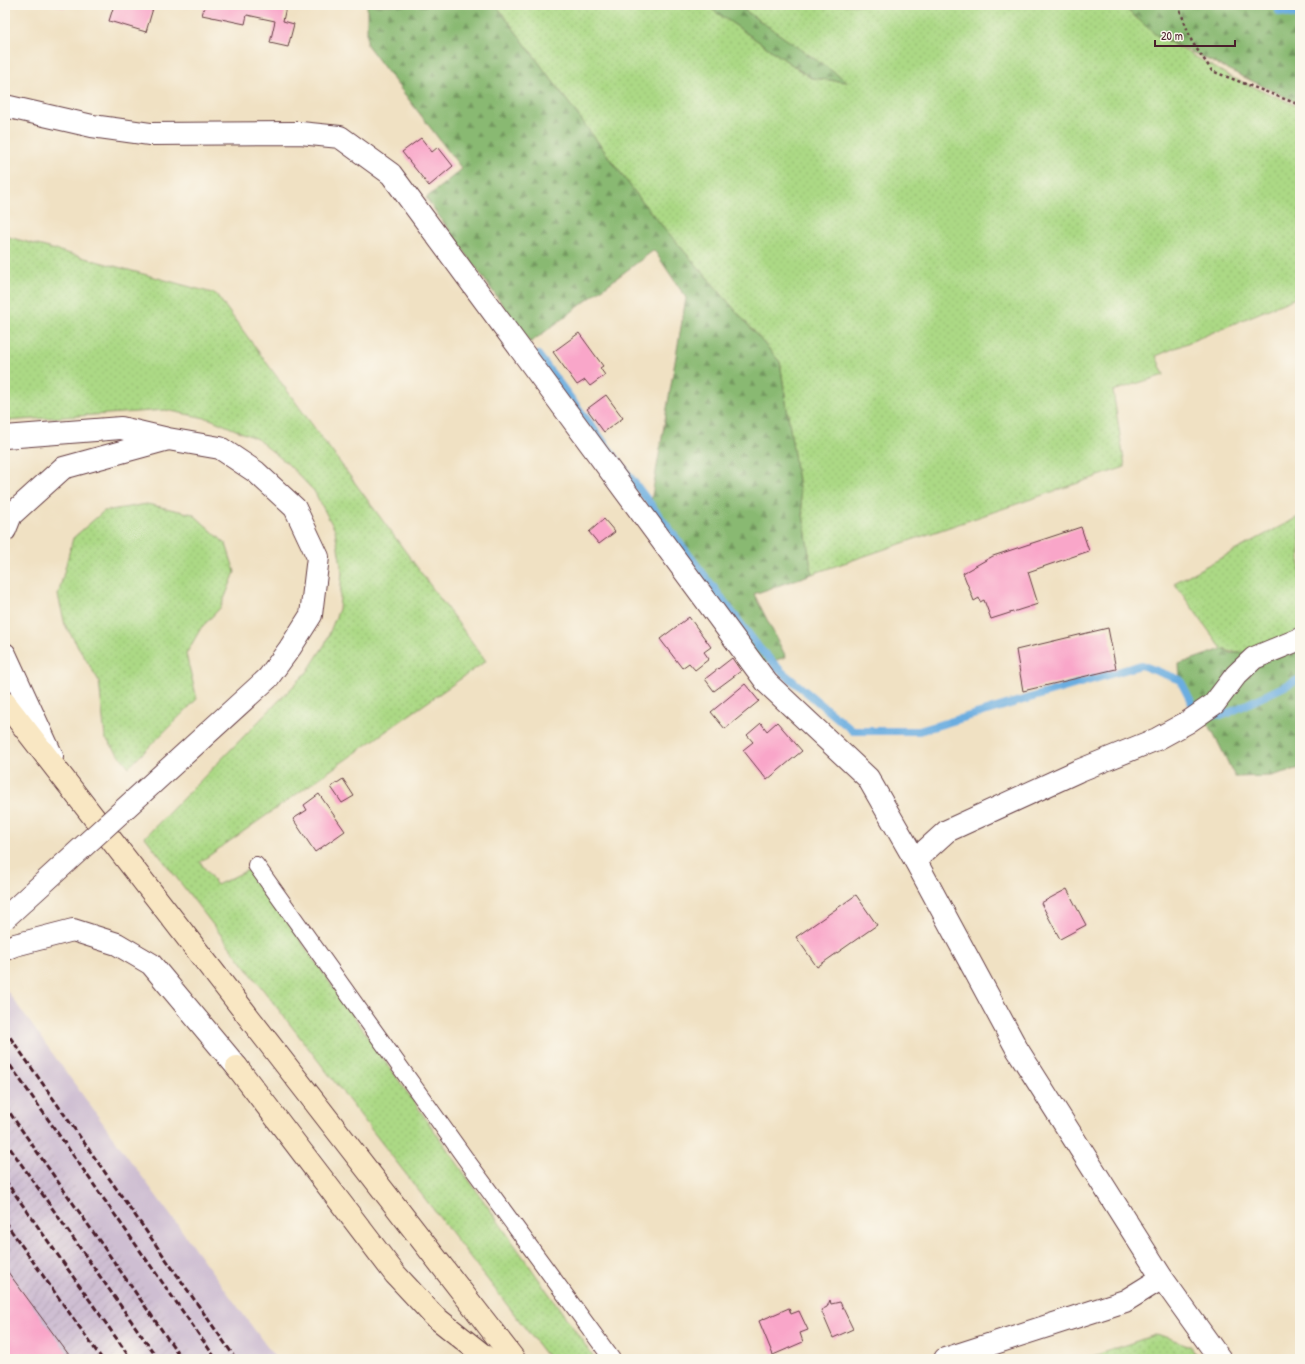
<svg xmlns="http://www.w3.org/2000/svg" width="1305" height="1364" viewBox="0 0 1305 1364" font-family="'Patrick Hand',sans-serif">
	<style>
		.industrial { fill: url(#industrial-furrows) }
		.railway { fill: #cebed2 }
		.grass { fill: url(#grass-dots); stroke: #7b7c58 }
		.forest { fill: url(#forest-firs); stroke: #6a6c4e }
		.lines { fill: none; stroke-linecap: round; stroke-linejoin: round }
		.stream { stroke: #6bade0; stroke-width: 8 }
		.building { fill: #f9a6c9 }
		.lane-casing { stroke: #633c42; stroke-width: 18 }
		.street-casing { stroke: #633c42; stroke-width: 24 }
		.secondary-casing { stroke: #633c42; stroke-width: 24 }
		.path { stroke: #633c42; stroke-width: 2.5; stroke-dasharray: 3 3; stroke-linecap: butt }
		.lane { stroke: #fff; stroke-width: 16 }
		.street { stroke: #fff; stroke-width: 22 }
		.secondary { stroke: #f9e7c3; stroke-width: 22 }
		.rail { stroke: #4a1f2b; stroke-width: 3; stroke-dasharray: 6 3; stroke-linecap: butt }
		.street-bridge-casing { stroke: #633c42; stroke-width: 24; stroke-linecap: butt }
		.street-bridge { stroke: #fff; stroke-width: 22 }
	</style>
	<defs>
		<pattern id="industrial-furrows" width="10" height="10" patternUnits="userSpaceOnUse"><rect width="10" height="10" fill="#cebed2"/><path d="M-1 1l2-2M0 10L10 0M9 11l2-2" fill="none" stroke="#b2a3b4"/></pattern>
		<pattern id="grass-dots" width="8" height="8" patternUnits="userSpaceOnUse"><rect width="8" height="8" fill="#acd985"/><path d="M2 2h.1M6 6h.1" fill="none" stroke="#96ba73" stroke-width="1.8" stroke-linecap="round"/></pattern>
		<pattern id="forest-firs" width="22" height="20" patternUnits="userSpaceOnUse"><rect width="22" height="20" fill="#89b972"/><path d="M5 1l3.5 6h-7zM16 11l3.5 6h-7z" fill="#72965e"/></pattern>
	</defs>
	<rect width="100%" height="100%" fill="#fbf7ec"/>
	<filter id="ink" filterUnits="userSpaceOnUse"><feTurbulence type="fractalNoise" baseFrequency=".025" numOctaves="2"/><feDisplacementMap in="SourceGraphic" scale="8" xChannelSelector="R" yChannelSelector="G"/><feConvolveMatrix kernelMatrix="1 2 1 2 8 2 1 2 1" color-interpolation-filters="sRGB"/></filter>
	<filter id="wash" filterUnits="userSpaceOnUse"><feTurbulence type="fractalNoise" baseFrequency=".012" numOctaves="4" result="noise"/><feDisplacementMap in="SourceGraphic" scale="16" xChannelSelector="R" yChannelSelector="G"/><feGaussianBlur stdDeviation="0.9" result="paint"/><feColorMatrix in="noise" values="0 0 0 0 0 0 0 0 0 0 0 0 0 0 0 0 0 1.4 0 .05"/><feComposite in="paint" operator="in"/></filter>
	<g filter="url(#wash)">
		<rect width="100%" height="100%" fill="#f0e1c3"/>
		<polygon class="industrial" points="5,1089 144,1285 196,1359 5,1359"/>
		<polygon class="railway" points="5,988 113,1137 276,1359 196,1359 5,1089"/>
		<g class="grass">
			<polygon points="496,5 706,5 811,78 847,82 737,5 1126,5 1128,11 1157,35 1233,78 1300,107 1300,296 1156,356 1164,375 1113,391 1125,467 812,574 780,362 646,207"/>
			<polygon points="5,236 216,294 486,661 200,862 217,885 250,869 595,1359 549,1359 145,837 307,672 325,644 339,609 342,572 335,530 314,491 288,464 257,439 210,419 166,410 5,421"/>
			<polygon points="147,504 193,514 226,544 235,572 221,607 201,628 186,654 197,699 129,767 105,738 99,681 65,625 58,595 73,538 104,511"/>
			<path d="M1300,516V647C1275,651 1247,658 1222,649L1174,583Z"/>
			<polygon points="1157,1334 1191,1346 1197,1359 1085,1359"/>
		</g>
		<g class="forest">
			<polygon points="367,5 496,5 646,207 780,362 812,574 754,594 786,657 759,665 651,501 686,298 654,250 530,343 426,198 462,169 367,45"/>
			<polygon points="706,5 737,5 848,82 811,78"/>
			<polygon points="1127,5 1300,5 1300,104 1156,35 1130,12"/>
			<polygon points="1300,647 1300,768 1271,776 1235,777 1213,732 1180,680 1179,664 1222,649 1231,653 1264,653"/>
		</g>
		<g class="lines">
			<g class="stream">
				<polyline points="1279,11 1300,16"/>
				<polyline points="538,355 759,648 781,671 853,731 919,731 1141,665 1180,680 1197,713 1224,715 1300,679"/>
			</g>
		</g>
		<g id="blocks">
			<g class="building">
				<polygon points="55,5 65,5 64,8"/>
				<polygon points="114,5 154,5 146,32 109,21"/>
				<polygon points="205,5 275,5 286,7 283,21 294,24 288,47 270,43 275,21 247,15 245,24 202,15"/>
				<polygon points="421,138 432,152 438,147 453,166 429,186 402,152"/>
				<polygon points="579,333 603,366 600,368 605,375 590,386 585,380 577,385 553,352"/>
				<polygon points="606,395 623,418 604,432 587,409"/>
				<polygon points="604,519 615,532 599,544 589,532"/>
				<polygon points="1081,527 1089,551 1028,572 1038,604 991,619 984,600 980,602 979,598 974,601 963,573 993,556"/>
				<polygon points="689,617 711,647 704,652 709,659 695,670 689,663 682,668 660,639"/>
				<polygon points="1108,628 1116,669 1023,691 1016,650"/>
				<polygon points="732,658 741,671 714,691 705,679"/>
				<polygon points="745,684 759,701 725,729 711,712"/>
				<polygon points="777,722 802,751 767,780 743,750 753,742 747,735 761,723 767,731"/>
				<polygon points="343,779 354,796 342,803 331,787"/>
				<polygon points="319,794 345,831 315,852 293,819 307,810 304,805"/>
				<polygon points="1067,889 1086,925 1060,939 1041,903"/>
				<polygon points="856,895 877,925 817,967 796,937"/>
				<polygon points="5,1268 72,1359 5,1359"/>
				<polygon points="830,1300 831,1304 840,1302 853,1329 833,1338 821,1310 827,1307"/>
				<polygon points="789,1308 791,1314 799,1311 808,1330 800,1333 803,1342 773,1355 759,1321"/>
			</g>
		</g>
	</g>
	<g filter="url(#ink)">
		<use href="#blocks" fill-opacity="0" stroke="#633c42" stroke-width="1"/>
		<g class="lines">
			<defs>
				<polyline id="lane" points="256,865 465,1158 612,1359"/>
				<g id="street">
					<polyline points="5,106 92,126 150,134 300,133 340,137 391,174 767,683 868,778 915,860 1017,1049 1162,1278 1220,1359"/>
					<polyline points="5,437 121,428 168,439 220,448 256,472 295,508 318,557 311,615 290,648 268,678"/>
					<polyline points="5,530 11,515 63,468 165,440"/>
					<polyline points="5,654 52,756"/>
					<polyline points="915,860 947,831 1078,771 1157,739 1188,722 1214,704 1236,675 1254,658 1300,639"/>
					<polyline points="5,949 15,945 73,930 117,944 151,964 237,1067"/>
					<polyline points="945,1359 1125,1301 1162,1278"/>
				</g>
				<g id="secondary">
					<polyline points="5,703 514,1359"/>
					<polyline points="237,1067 395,1274 434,1316 488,1359"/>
				</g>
			</defs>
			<use href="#lane" class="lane-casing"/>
			<use href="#street" class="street-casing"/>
			<use href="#secondary" class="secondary-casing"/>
			<polyline class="path" points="1178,5 1192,42 1212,71 1300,105"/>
			<use href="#lane" class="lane"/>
			<use href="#street" class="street"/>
			<use href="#secondary" class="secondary"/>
			<g class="rail">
				<polyline points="5,1030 236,1359"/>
				<polyline points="5,1058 216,1359"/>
				<polyline points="5,1106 182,1359"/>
				<polyline points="5,1141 158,1359"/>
				<polyline points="5,1180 131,1359"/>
				<polyline points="5,1222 102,1359"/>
			</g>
			<defs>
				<polyline id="street-bridge" points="5,918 268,678"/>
			</defs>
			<use href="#street-bridge" class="street-bridge-casing"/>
			<use href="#street-bridge" class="street-bridge"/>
		</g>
	</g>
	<rect width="1305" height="1364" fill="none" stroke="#fbf7ec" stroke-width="20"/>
	<path d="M1155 40v6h80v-6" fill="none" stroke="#4a1f2b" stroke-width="2"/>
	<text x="1161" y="40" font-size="12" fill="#4a1f2b" stroke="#fbf7ec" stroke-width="3" paint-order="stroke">20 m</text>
</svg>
